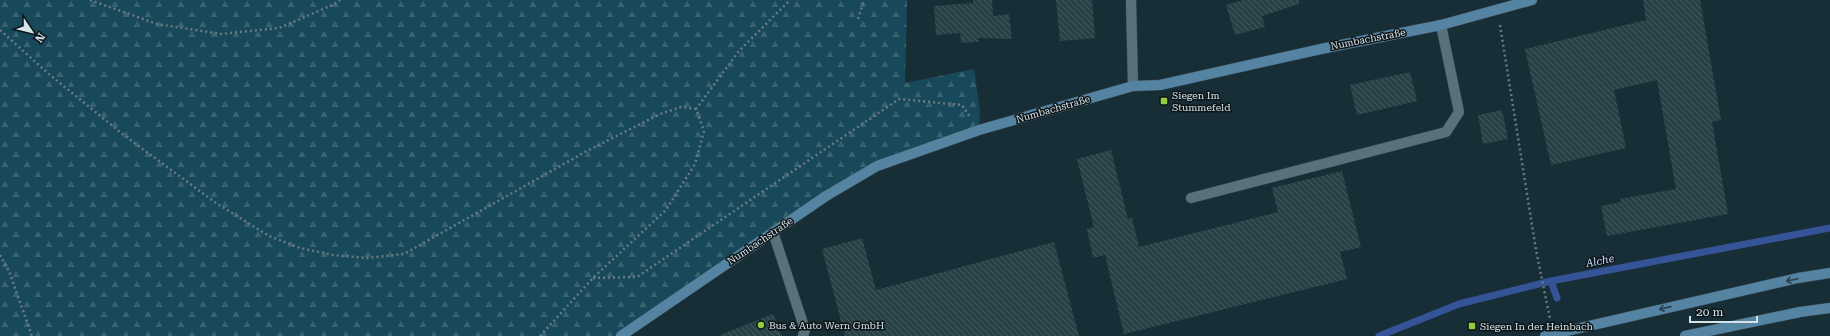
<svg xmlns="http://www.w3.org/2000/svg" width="1830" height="336" viewBox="0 0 1830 336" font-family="'Roboto Serif',serif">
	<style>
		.forest { fill: url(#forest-firs) }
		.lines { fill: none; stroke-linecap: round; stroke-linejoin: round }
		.stream { stroke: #355397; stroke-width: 7 }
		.building { fill: url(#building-back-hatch) }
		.lane-casing { stroke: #394b53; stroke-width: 11 }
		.street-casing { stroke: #394b53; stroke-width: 11 }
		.secondary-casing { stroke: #394b53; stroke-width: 11 }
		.path { stroke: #697b82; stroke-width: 2.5; stroke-dasharray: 2 3; stroke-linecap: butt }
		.lane { stroke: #59717b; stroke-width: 10 }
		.street { stroke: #59717b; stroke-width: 10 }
		.secondary { stroke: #5584a2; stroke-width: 10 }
		.oneway { stroke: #294150 }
		.poi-dot { fill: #93cd3e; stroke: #0c1519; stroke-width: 1.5 }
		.labels { text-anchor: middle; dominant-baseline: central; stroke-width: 3; stroke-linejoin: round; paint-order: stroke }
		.street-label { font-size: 10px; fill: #d6e3e8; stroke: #0c1519 }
		.poi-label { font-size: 10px; fill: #d6e3e8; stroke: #0c1519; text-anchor: start }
		.water-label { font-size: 11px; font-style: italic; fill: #c3d7fe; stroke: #0c1519 }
	</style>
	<defs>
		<pattern id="forest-firs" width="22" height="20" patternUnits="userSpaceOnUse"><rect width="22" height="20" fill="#18495b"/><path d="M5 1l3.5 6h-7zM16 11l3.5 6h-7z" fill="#396373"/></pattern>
		<pattern id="building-back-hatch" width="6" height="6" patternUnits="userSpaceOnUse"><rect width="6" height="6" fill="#274145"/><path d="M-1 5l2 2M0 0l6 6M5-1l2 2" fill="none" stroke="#465c60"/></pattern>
	</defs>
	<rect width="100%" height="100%" fill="#182e37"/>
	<polygon class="forest" points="0,0 907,0 905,83 974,69 980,112 979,130 877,166 621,336 0,336"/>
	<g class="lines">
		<g class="stream">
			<polyline points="1551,281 1557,298"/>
			<polyline points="1379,336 1459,304 1551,281 1830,228"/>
		</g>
	</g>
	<g class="building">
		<polygon points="973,0 992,0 993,16 1009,14 1012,39 978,38 979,42 961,43 960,33 936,35 934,6 973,3"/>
		<polygon points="1056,0 1092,0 1095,38 1060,41"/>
		<polygon points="1243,0 1299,0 1299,4 1262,16 1265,27 1235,35 1226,5"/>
		<polygon points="1643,0 1700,0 1721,120 1712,122 1728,214 1607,236 1601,206 1621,202 1620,199 1676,189 1657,80 1614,90 1626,148 1551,165 1525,49 1646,20"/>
		<polygon points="1410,72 1417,101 1357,115 1350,85"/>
		<polygon points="1502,110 1508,139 1483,144 1478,115"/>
		<polygon points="1111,150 1128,219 1132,218 1139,247 1278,212 1272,188 1342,171 1361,247 1340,252 1347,279 1124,334 1105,255 1093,258 1087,229 1094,227 1077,159"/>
		<polygon points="862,238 876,290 1054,242 1079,336 845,336 822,249"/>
		<polygon points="773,314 782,336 720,336 720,335"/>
	</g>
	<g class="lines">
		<defs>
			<g id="lane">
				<polyline points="1191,198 1446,132 1459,112 1441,25"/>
				<polyline points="773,232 805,330 803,336"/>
			</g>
			<polyline id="street" points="1131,0 1133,86"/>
			<g id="secondary">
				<polyline points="621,336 826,196 877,166 979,130 1133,86 1160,85 1321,49 1441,25 1532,0"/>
				<polyline points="1545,336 1798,278 1830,273"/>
				<polyline points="1685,336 1800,312 1830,308"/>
			</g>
		</defs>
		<use href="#lane" class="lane-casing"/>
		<use href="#street" class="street-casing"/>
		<use href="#secondary" class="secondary-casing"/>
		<g class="path">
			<polyline points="90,0 157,24 221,34 279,28 335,4 340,0"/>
			<polyline points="858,19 864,0"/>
			<polyline points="1500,25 1536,250 1550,319"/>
			<polyline points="0,30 50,75 125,136 216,203 269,236 300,248 333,255 367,258 404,254 585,152 660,114 681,107 696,109"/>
			<polyline points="0,255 9,271 32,336"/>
			<polyline points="593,278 637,277 899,99 962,105 970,117"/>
			<polyline points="540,336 593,278 666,210 695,164 704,131 696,109 739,51 790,0"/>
		</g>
		<use href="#lane" class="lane"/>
		<use href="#street" class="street"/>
		<use href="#secondary" class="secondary"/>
	</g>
	<defs><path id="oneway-shaft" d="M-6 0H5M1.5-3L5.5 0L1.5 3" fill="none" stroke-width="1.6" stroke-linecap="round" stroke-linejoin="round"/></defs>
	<g class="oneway">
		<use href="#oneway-shaft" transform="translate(1792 280) rotate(168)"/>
		<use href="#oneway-shaft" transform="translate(1665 308) rotate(167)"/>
	</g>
	<g class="poi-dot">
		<rect x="1160" y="97" width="8" height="8" rx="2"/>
		<circle cx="761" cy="325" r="4"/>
		<rect x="1468" y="322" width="8" height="8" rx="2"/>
	</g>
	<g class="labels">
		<g class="street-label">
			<text transform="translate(1368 39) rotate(-11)">Numbachstraße</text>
			<text transform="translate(1053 109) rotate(-16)">Numbachstraße</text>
			<text transform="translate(760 241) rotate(-34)">Numbachstraße</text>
		</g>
		<g class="poi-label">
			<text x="1172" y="95">Siegen Im<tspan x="1172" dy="12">Stummefeld</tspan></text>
			<text x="769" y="325">Bus &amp; Auto Wern GmbH</text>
			<text x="1480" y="326">Siegen In der Heinbach</text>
		</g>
		<g class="water-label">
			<text transform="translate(1600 261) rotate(-11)">Alche</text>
		</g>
	</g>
	<g transform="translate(32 32) rotate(125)" stroke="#0c1519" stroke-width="3" paint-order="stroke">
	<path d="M0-3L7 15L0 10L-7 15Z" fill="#d6e3e8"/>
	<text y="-6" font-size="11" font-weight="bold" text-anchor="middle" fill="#d6e3e8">N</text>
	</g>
	<path d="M1690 316v6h67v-6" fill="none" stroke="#d6e3e8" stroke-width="2"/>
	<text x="1696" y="316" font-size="12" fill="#d6e3e8" stroke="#0c1519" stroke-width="3" paint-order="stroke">20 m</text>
</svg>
